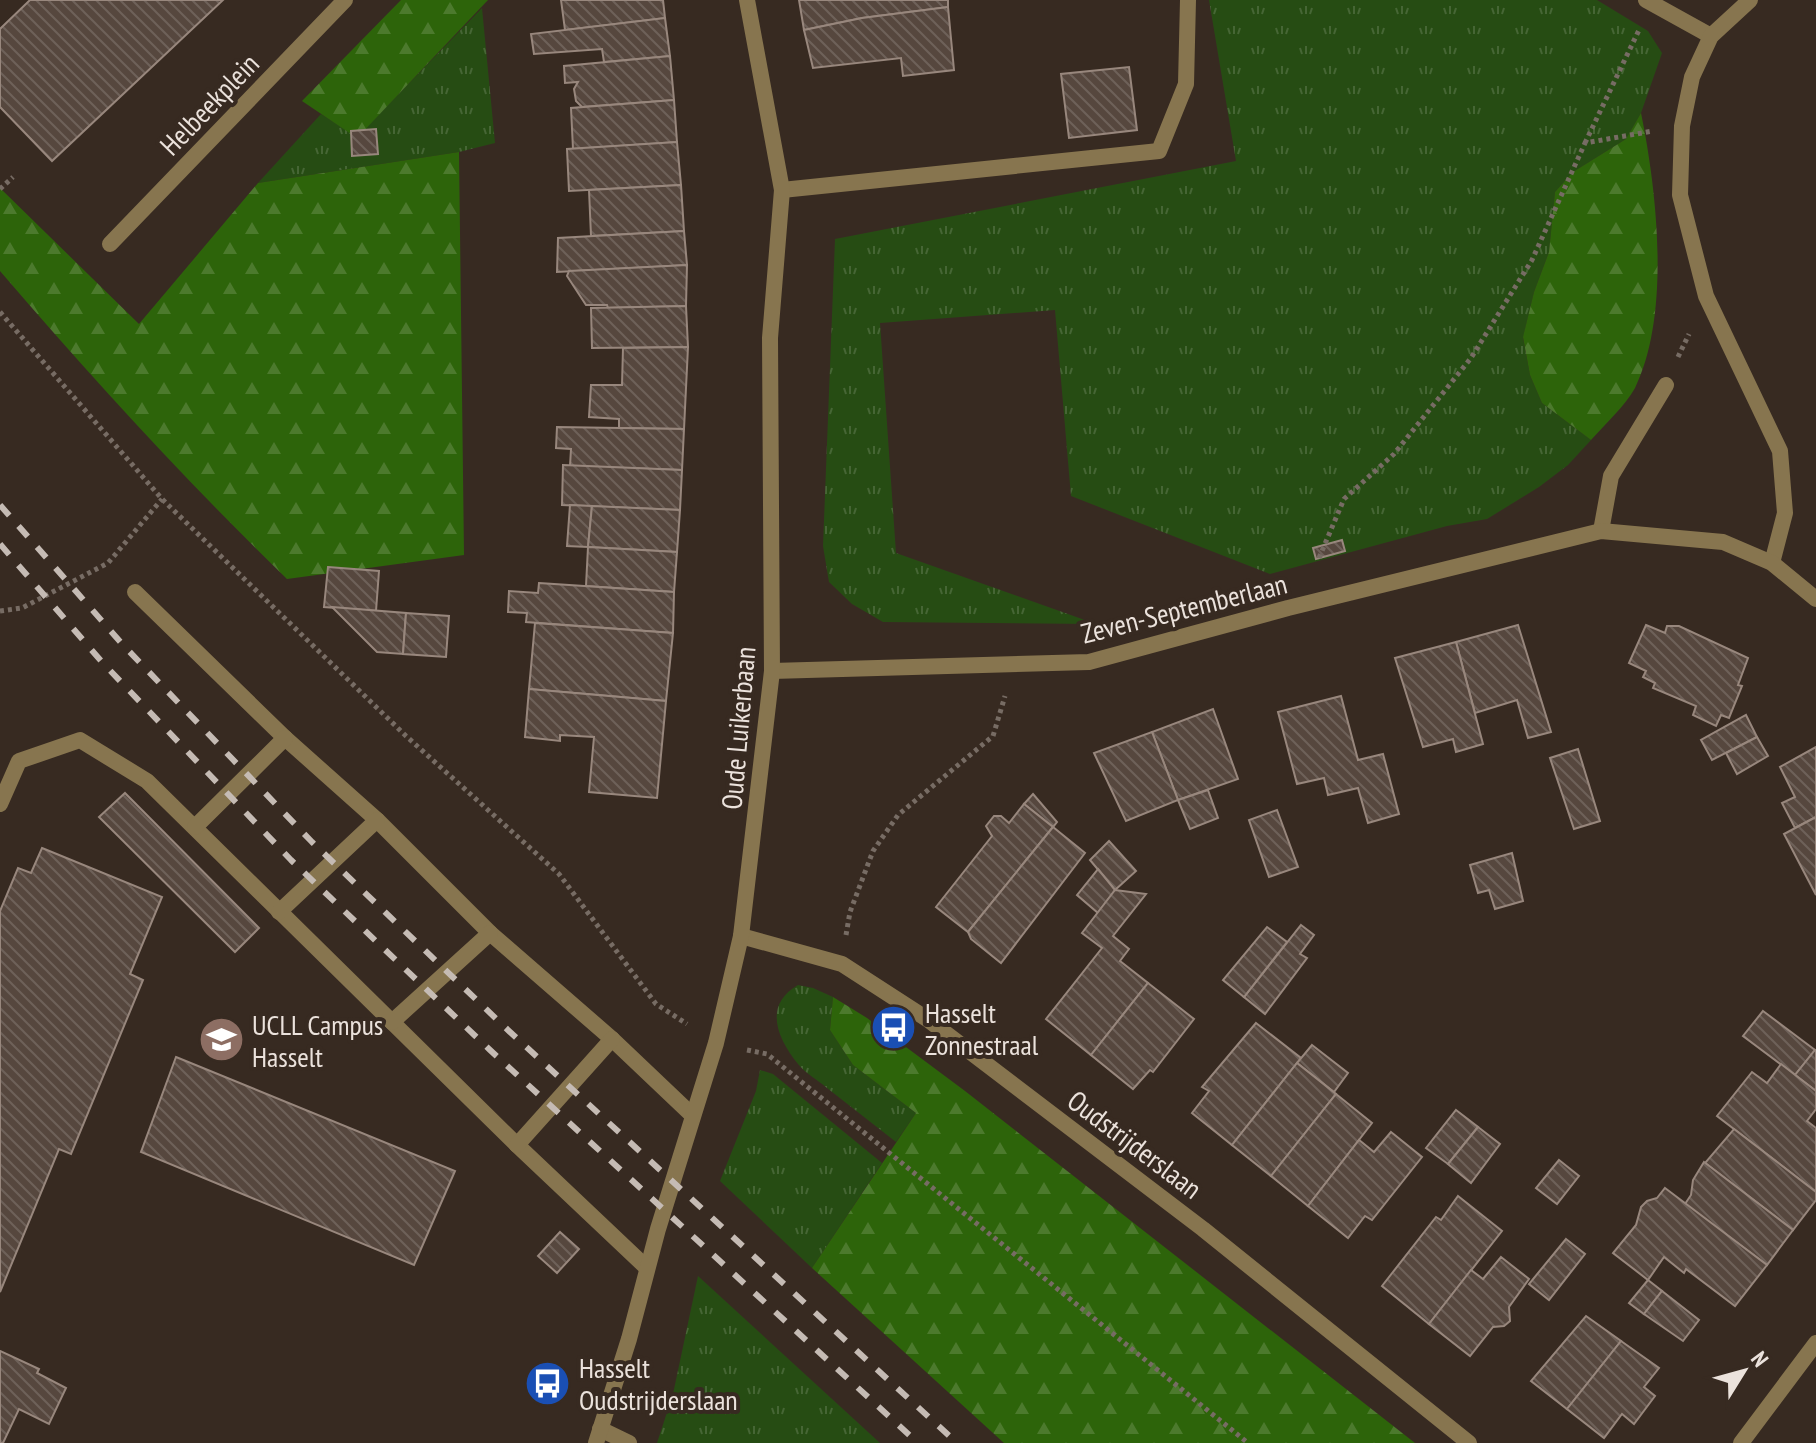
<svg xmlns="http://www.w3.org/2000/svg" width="1816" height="1443" viewBox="0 0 1816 1443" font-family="'PT Sans Narrow',sans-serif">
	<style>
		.grass { fill: url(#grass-tufts) }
		.forest { fill: url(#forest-firs) }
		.building { fill: url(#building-back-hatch); stroke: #98877d; stroke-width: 2 }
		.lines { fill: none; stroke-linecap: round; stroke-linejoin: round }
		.path { stroke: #776c64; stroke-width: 5; stroke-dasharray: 4 4; stroke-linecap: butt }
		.lane { stroke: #87754f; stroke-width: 16 }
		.street { stroke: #87754f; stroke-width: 16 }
		.rail { stroke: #c5bbb4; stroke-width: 6; stroke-dasharray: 14 14; stroke-linecap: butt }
		.labels { text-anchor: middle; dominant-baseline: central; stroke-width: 8; stroke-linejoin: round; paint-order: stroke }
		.street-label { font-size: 28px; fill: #ebe2dc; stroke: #372a21 }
		.poi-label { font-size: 28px; fill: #ebe2dc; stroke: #372a21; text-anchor: start }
	</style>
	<defs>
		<pattern id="grass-tufts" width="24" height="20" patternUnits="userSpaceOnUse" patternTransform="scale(2)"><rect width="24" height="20" fill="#264c13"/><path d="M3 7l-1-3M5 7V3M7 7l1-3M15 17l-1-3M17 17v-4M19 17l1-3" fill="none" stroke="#466635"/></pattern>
		<pattern id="forest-firs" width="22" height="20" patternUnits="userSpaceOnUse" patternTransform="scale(2)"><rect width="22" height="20" fill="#2d640a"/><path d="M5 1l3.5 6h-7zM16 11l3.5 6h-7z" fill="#4c7a2d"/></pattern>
		<pattern id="building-back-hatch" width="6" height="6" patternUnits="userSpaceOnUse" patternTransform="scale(2)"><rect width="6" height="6" fill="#56473e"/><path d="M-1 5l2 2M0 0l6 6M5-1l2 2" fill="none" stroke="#6e6159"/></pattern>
	</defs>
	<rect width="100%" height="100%" fill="#372a21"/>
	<g class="grass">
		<polygon points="1209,0 1597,0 1648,31 1662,53 1641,113 1626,139 1573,172 1555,192 1549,252 1534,292 1523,338 1530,375 1542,403 1591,440 1568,465 1539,487 1487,519 1447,526 1270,574 1071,496 1055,310 880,323 896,553 1096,624 883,622 852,604 829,582 823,546 835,239 1236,161"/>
		<polygon points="482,8 495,143 459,152 258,183 321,114 357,137"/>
		<path d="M798,985L813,988L833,997L830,1030L853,1065L916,1113L896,1142C873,1124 850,1106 827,1088C818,1080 805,1073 798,1064C777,1038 763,1005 798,985Z"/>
		<polygon points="760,1070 773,1074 882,1163 812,1268 720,1181 756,1091"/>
		<polygon points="698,1276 880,1443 657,1443 673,1394"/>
	</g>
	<g class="forest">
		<polygon points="401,0 488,0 357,138 302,101"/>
		<path d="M1641,113C1657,191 1671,314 1635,388C1625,406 1605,424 1591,440L1542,403L1530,375L1523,337L1534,292L1549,252L1555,192L1573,172L1626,139Z"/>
		<path d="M459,152L464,555L287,579C186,481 92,378 0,271V188L139,324L258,183Z"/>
		<polygon points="833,997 867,1018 965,1091 1415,1443 1004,1443 812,1268 916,1113 853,1065 830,1030"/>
	</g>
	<g class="building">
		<polygon points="30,0 223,0 52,161 0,107 0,29"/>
		<polygon points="561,0 663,0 665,18 565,30"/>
		<polygon points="799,0 948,0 948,7 862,18 804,30"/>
		<polygon points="948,7 954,70 903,76 901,58 813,68 804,30 862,18"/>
		<polygon points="665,18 670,56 604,62 602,49 534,54 531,34"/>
		<polygon points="670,56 674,100 582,107 576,101 574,89 578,82 565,83 564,66"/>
		<polygon points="1129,67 1137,130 1069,138 1061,74"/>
		<polygon points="674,100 677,142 573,149 571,108"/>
		<polygon points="376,129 378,154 352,156 351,131"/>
		<polygon points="677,142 681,185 569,191 567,149"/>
		<polygon points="681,185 684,231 591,236 589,190"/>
		<polygon points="684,231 687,265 557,272 558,238"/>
		<polygon points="687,265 686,306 608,308 607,305 586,305 567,276 569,271"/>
		<polygon points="686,306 688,347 592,348 591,308"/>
		<polygon points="688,347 684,429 619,428 619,419 589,417 591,385 622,385 623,348"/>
		<polygon points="557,427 684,429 682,470 570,466 571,449 556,448"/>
		<polygon points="563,465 682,470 680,510 562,505"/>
		<polygon points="570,505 592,506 588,547 567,546"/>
		<polygon points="592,506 680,510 677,552 588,547"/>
		<polygon points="1342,540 1345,551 1316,559 1313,548"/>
		<polygon points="588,547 677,552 674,592 586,586"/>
		<polygon points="328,567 379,571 376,611 324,607"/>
		<polygon points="539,583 674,592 673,633 526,622 527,613 508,612 509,591 538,593"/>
		<polygon points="332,607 406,613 403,654 377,652"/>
		<polygon points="406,613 449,616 446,657 403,654"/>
		<polygon points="535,623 673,633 666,701 529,689"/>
		<polygon points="1518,625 1551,732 1528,738 1517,700 1475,713 1456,642"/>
		<polygon points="1646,625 1665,633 1667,626 1679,626 1748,658 1738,685 1742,686 1729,718 1721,715 1716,726 1693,715 1696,706 1653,688 1655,683 1643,677 1646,671 1629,663"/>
		<polygon points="1456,642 1483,744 1456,752 1453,739 1423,747 1395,658"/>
		<polygon points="529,689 666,701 657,798 589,792 594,737 560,735 560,741 525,737"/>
		<polygon points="1341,696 1358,760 1383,754 1399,814 1368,823 1358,788 1328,795 1324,778 1297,784 1278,712"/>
		<polygon points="1213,709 1238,779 1178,800 1152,732"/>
		<polygon points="1746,715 1757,737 1712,760 1701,740"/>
		<polygon points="1152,732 1178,800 1126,821 1094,753"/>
		<polygon points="1757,737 1768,756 1737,774 1726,753"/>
		<polygon points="1816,747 1816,817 1795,828 1782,803 1795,797 1780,767"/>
		<polygon points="1578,749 1600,821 1574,829 1550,758"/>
		<polygon points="1208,790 1218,818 1190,829 1178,800"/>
		<polygon points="125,793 259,928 235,952 99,817"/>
		<polygon points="1033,794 1057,822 1053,827 1024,804"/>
		<polygon points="1024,804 1053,827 968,932 936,907 992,836 986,826 994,816 1001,816 1009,823"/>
		<polygon points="1277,810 1298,867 1269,877 1249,820"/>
		<polygon points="1816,817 1816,895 1784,834"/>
		<polygon points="1053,827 1085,853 1001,963 971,939 968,932"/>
		<polygon points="1109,841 1136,871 1115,890 1090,860"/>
		<polygon points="42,848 162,897 130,974 143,980 71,1154 59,1149 0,1292 0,911 18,868 31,873"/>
		<polygon points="1512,853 1523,901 1495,909 1489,890 1478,893 1470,865"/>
		<polygon points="1098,869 1115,890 1098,913 1077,895"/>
		<polygon points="1115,890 1146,894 1113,936 1129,949 1120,961 1148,983 1091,1055 1046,1019 1102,948 1082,933"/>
		<polygon points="1301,925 1314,935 1300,954 1307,958 1265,1014 1244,997"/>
		<polygon points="1267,927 1287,942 1244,997 1223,980"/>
		<polygon points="1148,983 1194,1019 1153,1072 1150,1070 1133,1089 1091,1055"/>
		<polygon points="1763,1011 1815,1050 1795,1075 1743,1036"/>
		<polygon points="1256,1023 1301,1058 1232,1145 1192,1113 1209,1091 1202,1087"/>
		<polygon points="1312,1045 1348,1073 1334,1092 1297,1063"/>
		<polygon points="1815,1050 1816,1051 1816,1091 1795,1075"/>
		<polygon points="176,1057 455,1171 414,1265 141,1152"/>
		<polygon points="1297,1063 1336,1094 1271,1176 1232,1145"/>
		<polygon points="1781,1064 1816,1091 1816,1109 1807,1121 1816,1128 1816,1192 1717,1116 1752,1072 1767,1083"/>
		<polygon points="1336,1094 1372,1123 1308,1206 1271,1176"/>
		<polygon points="1456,1110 1478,1127 1448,1164 1426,1148"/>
		<polygon points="1478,1127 1500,1144 1471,1183 1448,1164"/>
		<polygon points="1734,1129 1816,1192 1816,1200 1793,1230 1705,1163"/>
		<polygon points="1391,1132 1422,1157 1372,1220 1365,1216 1348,1238 1308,1206 1359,1140 1374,1152"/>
		<polygon points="1559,1160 1579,1176 1557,1204 1536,1188"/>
		<polygon points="1704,1162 1793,1230 1767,1265 1685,1204 1691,1195 1693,1180"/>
		<polygon points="1665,1188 1767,1265 1735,1306 1686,1269 1684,1273 1664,1257 1648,1280 1613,1253 1636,1225 1641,1207 1647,1201 1657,1198"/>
		<polygon points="1458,1196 1502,1231 1429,1324 1382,1286 1436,1217 1441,1220"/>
		<polygon points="560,1232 579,1249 557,1273 538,1256"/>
		<polygon points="1566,1239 1585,1254 1549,1300 1529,1284"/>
		<polygon points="1501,1257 1529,1279 1509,1307 1510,1321 1504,1326 1493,1327 1470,1356 1429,1324 1471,1270 1483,1279"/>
		<polygon points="1648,1280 1662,1291 1644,1314 1629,1303"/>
		<polygon points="1662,1291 1699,1320 1683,1341 1644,1314"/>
		<polygon points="1586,1316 1621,1341 1567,1409 1531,1381"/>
		<polygon points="1621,1341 1659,1368 1644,1387 1655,1396 1634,1424 1622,1414 1604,1438 1567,1409"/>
		<polygon points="0,1351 39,1369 37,1373 66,1388 49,1424 19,1409 3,1443 0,1443"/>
	</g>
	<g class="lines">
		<g class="path">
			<polyline points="1585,143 1639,30"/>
			<polyline points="0,189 13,177"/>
			<polyline points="0,312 162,499 406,736 559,874 656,1004 687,1024"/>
			<polyline points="1678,357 1689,334"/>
			<polyline points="1319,558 1344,499 1394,454 1471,358 1532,260 1585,143 1653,131"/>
			<polyline points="0,611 22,608 108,563 162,499"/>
			<polyline points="846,935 850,912 873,851 898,815 993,736 1005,696"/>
			<polyline points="747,1050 767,1054 1248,1443"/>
		</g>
		<g class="lane">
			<polyline points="1646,0 1711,36"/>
			<polyline points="782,190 1159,151 1186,84 1188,0"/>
			<polyline points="135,592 285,738 377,820 490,933 612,1039 692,1115"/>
			<polyline points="0,804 19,761 80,740 147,781 517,1145 647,1268"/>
			<polyline points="195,827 285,738"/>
			<polyline points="279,912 377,820"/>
			<polyline points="392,1022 490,933"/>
			<polyline points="517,1145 612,1039"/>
			<polyline points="600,1429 629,1443"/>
		</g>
		<g class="street">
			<polyline points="1750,0 1711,36 1692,77 1682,126 1680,195 1706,296 1780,451 1785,513 1772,563"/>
			<polyline points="110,244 345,0"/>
			<polyline points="1601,531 1611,476 1666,385"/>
			<polyline points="772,671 1089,662 1288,608 1601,531 1723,542 1772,563 1816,599"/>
			<polyline points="741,936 842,964 927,1019 1203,1229 1469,1443"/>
			<polyline points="596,1443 629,1339 658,1229 716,1043 741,936 772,671 770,338 782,190 747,0"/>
			<polyline points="1741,1443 1816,1343"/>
		</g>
		<g class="rail">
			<polyline points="0,505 124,646 312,842 510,1032 957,1443"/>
			<polyline points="0,544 102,662 291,860 490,1050 918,1443"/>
		</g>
	</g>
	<defs>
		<symbol id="bus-disc" viewBox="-11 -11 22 22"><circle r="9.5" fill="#1a4fb4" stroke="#372a21"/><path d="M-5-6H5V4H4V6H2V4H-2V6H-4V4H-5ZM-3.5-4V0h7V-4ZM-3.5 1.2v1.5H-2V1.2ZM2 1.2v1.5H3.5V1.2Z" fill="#fff"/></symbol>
		<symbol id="university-disc" viewBox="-11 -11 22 22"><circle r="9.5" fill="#8d6e63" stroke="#372a21"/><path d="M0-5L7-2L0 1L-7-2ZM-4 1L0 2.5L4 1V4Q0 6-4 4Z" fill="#fff"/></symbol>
	</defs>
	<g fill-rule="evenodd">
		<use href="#bus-disc" x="868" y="1002" width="51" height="51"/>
		<use href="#university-disc" x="196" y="1014" width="51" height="51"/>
		<use href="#bus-disc" x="522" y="1358" width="51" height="51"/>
	</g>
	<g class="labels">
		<g class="street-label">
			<text transform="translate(209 104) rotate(-46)">Helbeekplein</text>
			<text transform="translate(1184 608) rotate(-14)">Zeven-Septemberlaan</text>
			<text transform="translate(738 728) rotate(-85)">Oude Luikerbaan</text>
			<text transform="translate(1135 1144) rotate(37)">Oudstrijderslaan</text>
		</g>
		<g class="poi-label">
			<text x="925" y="1012">Hasselt<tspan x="925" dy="32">Zonnestraal</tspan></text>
			<text x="252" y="1024">UCLL Campus<tspan x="252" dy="32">Hasselt</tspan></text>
			<text x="579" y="1367">Hasselt<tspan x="579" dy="32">Oudstrijderslaan</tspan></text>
		</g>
	</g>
	<g transform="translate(1744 1371) rotate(53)" stroke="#372a21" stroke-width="6" paint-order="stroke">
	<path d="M0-6L14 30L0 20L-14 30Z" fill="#ebe2dc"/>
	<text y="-12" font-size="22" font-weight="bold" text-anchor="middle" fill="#ebe2dc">N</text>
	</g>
</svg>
